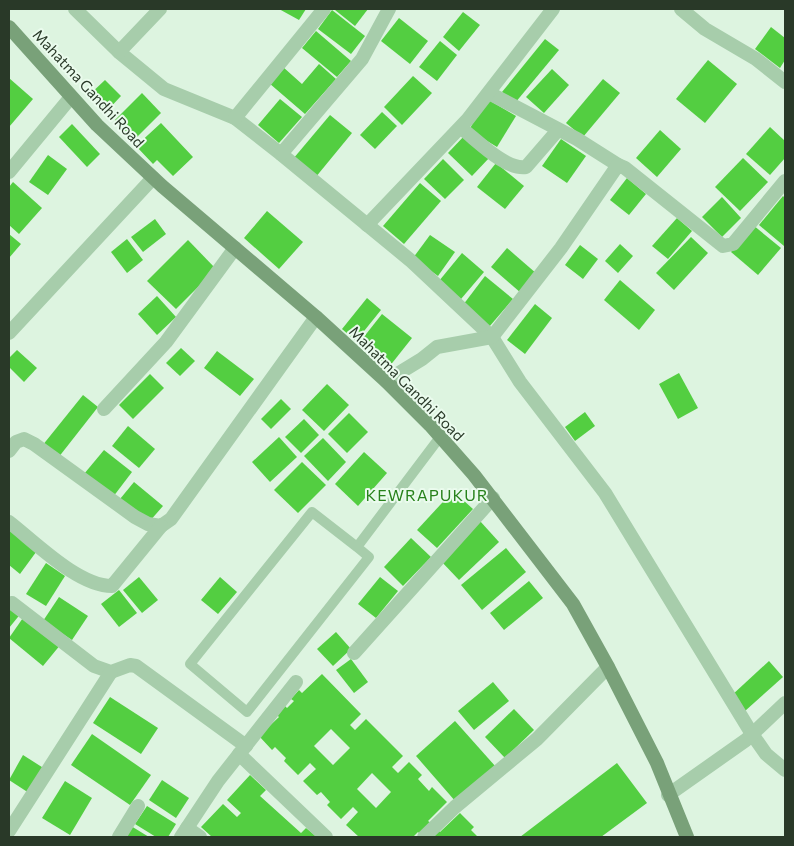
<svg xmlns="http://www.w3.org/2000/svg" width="794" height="846" viewBox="0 0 794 846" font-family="Commissioner,sans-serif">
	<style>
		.building { fill: #53ce41; fill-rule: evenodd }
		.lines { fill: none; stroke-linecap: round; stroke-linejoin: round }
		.service { stroke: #a7cdab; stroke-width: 10 }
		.minor { stroke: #a7cdab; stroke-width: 14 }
		.secondary { stroke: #79a179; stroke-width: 14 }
		.labels { text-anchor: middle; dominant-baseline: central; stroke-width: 4; stroke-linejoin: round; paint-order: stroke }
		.street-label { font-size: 15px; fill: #293928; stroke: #eafbed }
		.neighbourhood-label { font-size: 16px; letter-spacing: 1px; fill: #28821b; stroke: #eafbed }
	</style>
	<rect width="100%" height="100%" fill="#ddf4e0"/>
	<g class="building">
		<polygon points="279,9 306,9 299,20"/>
		<polygon points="336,9 368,9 355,26 335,10"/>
		<polygon points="332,10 365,36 351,54 318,29"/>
		<polygon points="463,12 480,25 459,51 443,37"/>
		<polygon points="399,18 428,41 410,64 381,41"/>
		<polygon points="771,27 785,38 785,60 780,68 755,49"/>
		<polygon points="316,31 351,61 337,77 302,48"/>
		<polygon points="545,39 559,50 515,103 502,92"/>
		<polygon points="440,41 457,55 437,81 419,67"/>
		<polygon points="708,60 737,84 705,123 676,99"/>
		<polygon points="319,64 336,79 305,114 269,83 283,67 302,84"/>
		<polygon points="552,69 569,85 544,113 526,97"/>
		<polygon points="413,76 432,93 402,125 384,107"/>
		<polygon points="9,78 33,99 9,127"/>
		<polygon points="603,79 620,93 583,137 566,123"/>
		<polygon points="105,80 121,96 105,113 88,96"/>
		<polygon points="142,93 161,113 134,140 115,120"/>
		<polygon points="280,99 302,117 279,143 258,125"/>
		<polygon points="487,99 516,116 497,147 469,130"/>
		<polygon points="382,112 397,126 375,149 360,135"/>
		<polygon points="330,115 352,133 315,178 293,159"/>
		<polygon points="161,123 193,157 173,176 157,160 153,164 136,146"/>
		<polygon points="72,124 100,154 87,167 59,137"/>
		<polygon points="770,127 785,141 785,158 770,175 746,154"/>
		<polygon points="660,130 681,149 657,177 636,158"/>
		<polygon points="466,134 490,157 472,176 448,153"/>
		<polygon points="561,139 586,156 567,183 542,166"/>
		<polygon points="48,155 67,169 48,195 29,182"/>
		<polygon points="743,158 768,182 740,211 715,187"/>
		<polygon points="443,159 464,180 445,199 424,179"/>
		<polygon points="496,163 524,186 505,209 477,187"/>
		<polygon points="627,178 646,194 629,215 610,200"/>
		<polygon points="13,182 42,208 19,234 9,225 9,187"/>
		<polygon points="420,183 441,201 404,244 383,226"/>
		<polygon points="783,196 785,198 784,246 759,225"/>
		<polygon points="722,197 741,218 722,237 702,217"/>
		<polygon points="267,211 303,242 279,269 244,238"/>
		<polygon points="677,218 692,231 668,259 652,246"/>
		<polygon points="155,219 166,234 143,252 131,237"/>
		<polygon points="753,225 781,248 758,275 731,252"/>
		<polygon points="9,234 21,244 9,258"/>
		<polygon points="430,235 455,252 438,276 413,258"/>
		<polygon points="691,237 708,253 674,290 656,273"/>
		<polygon points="127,239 143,260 127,273 111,252"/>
		<polygon points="188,240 216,269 176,309 147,281"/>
		<polygon points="620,244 633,256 618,273 605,261"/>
		<polygon points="580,245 598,259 583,279 565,265"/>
		<polygon points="507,248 537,274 521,293 491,267"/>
		<polygon points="462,253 484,272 461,299 439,281"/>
		<polygon points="485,276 513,299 489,327 463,305"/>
		<polygon points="620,280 655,310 639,330 604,300"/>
		<polygon points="157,296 176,317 157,335 138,314"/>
		<polygon points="367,298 381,310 356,341 342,329"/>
		<polygon points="535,304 552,318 525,354 507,340"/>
		<polygon points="382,314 412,338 389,367 359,343"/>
		<polygon points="181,348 195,361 180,376 166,363"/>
		<polygon points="17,350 37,368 24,382 9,367 9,358"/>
		<polygon points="217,351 254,379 240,396 204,368"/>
		<polygon points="679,373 698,408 678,419 659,384"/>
		<polygon points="150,374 164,388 133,419 119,405"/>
		<polygon points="327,384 349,405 324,431 302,410"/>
		<polygon points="83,395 98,407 58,458 42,446"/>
		<polygon points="281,399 291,409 271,429 261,419"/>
		<polygon points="585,412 595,426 575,441 565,427"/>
		<polygon points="349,413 368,432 347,453 328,434"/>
		<polygon points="304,419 319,435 301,453 285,437"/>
		<polygon points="128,426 155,449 139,468 112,446"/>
		<polygon points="279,437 297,457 270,482 252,462"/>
		<polygon points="323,438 346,462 328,481 304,456"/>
		<polygon points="104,450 132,472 113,497 84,474"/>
		<polygon points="364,452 387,473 358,506 335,484"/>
		<polygon points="302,462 326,485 298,513 274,490"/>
		<polygon points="134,482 163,506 149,522 120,499"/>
		<polygon points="453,491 473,509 437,548 417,530"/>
		<polygon points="480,521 499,542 459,580 440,560"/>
		<polygon points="9,530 39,548 20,574 9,565"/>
		<polygon points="411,538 431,557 403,586 384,567"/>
		<polygon points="506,548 526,572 482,610 461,585"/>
		<polygon points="46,563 65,576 46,606 26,594"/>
		<polygon points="139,577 158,600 142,613 123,590"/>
		<polygon points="220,577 237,592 218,614 201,600"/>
		<polygon points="380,577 398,591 376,618 358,604"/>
		<polygon points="529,581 543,598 504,630 490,613"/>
		<polygon points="119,590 137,613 119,627 101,604"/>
		<polygon points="59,597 88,616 72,640 43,621"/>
		<polygon points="9,601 22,612 9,628"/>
		<polygon points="25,615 61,644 43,666 9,638"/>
		<polygon points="336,632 351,649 333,666 317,649"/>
		<polygon points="351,659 368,682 354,693 336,670"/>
		<polygon points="769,661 783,677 745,711 731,696"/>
		<path d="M322,674L361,714L350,725L355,730L366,719L403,756L392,767L398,773L409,762L422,775L418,779L429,791L432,787L447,802L428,821L431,823L420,834L418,832L414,836L415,837H359L346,825L358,812L353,807L341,819L327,805L330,802L321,792L317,795L303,781L316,769L310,763L298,775L284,761L286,758L275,747L272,750L259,736L279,717L276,714L284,705L287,708L294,701L291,699L299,690L302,693ZM331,729L350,748L333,765L314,746ZM372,773L391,792L376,808L357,789Z"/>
		<polygon points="493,682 509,701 474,730 458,711"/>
		<polygon points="110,697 158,728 141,754 93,723"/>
		<polygon points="514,709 534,730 505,758 485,737"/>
		<polygon points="455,721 496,767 456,802 416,756"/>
		<polygon points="92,734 151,775 130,805 71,765"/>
		<polygon points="23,755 45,769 29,793 9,780"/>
		<polygon points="617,763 647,803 601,837 520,837"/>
		<polygon points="250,775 266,790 260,796 301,833 306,828 317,837 212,837 201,827 223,804 237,817 241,813 227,800"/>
		<polygon points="162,780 189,798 176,818 149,800"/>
		<polygon points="65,781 92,798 70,835 42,818"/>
		<polygon points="147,806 176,824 168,837 156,837 135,824"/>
		<polygon points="460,813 474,827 471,830 478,837 430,837 438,830 440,832"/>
		<polygon points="131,826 149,837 125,837"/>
	</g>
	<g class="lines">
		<polyline class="service" points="357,547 312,512 190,664 247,712 369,557 357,547 440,437"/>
		<g class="minor">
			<polyline points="75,9 119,52 164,89 235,118 281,154 410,260 492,337 520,382 605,493 752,734 766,754 785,770"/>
			<polyline points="681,9 705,29 756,59 785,82"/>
			<polyline points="119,52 160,9"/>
			<polyline points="489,93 577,139 618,165"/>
			<polyline points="235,118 324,9"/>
			<path d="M461,128C477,140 505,170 526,167L558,130"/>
			<polyline points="281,154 362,59 389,9"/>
			<polyline points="9,172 71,97"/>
			<polyline points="367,225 468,119 553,9"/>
			<polyline points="9,333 153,178"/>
			<polyline points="386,381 422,359 437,347 492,337 561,248 618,165 625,168 723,246 733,244 785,181"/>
			<polyline points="104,409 166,342 235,248"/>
			<polyline points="9,451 16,442 24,439 34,444 135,517 148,524 161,526 171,519 316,317"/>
			<path d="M9,522C35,542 78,586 112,586L161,526"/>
			<polyline points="12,603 94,666 111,672 130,665 136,666 246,746"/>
			<polyline points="354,653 493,498"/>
			<polyline points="239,754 326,837"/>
			<polyline points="668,795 746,740 785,703"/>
			<polyline points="187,828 200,837"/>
			<polyline points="9,831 111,672"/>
			<polyline points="119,837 138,806"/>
			<polyline points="181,837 218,781 296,682"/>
			<polyline points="424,837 455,807 537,739 608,667"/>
		</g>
		<polyline class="secondary" points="9,27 97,125 162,186 316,317 386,381 430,425 474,475 573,604 608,667 657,763 687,837"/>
	</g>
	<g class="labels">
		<g class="street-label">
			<text transform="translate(89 88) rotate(47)">Mahatma Gandhi Road</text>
			<text transform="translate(407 383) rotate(45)">Mahatma Gandhi Road</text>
		</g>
		<g class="neighbourhood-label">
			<text x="427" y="494">KEWRAPUKUR</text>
		</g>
	</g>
	<rect width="794" height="846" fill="none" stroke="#293928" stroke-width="20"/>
</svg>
